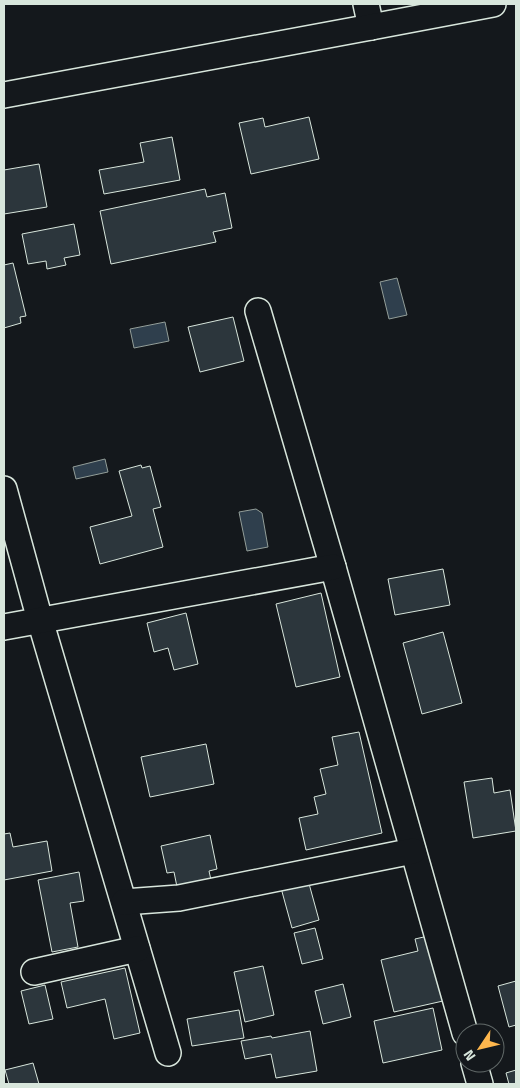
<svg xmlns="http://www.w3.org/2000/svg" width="520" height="1088" viewBox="0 0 520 1088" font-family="'Titillium Web',sans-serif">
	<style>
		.water { fill: #2f3f4d; stroke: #939e99 }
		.building { fill: #2c363c; stroke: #d8e6dc }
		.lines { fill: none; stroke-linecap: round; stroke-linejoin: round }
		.street-casing { stroke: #d8e6dc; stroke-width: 28 }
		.street { stroke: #14181c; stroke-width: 25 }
	</style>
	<rect width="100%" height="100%" fill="#14181c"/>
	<g class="water">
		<polygon points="397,278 407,315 389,319 380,282"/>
		<polygon points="165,322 169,341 134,348 130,329"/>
		<polygon points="105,459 108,472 76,479 73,467"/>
		<polygon points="256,509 262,513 268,547 247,551 239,512"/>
	</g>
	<g class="building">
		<polygon points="309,117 319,159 251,174 239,123 263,118 265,127"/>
		<polygon points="172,137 180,180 104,194 99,170 144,162 140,143"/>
		<polygon points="39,164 47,207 4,214 4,170"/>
		<polygon points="205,189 207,197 225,193 232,228 213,232 216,242 111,264 100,211"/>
		<polygon points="74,224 80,255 64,258 66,265 47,269 46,261 28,264 22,234"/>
		<polygon points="13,263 26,316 20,317 21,323 4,328 4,265"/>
		<polygon points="233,317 244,361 200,372 188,327"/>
		<polygon points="141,465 142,468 150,466 161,507 153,509 163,547 100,564 90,527 132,516 119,471"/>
		<polygon points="443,569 450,605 395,615 388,579"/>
		<polygon points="321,593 340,677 296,687 276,604"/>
		<polygon points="186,613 198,664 174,670 168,648 154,652 147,623"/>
		<polygon points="443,632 462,703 422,714 403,643"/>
		<polygon points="359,732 382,833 306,850 299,818 318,814 314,797 326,794 320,769 338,765 332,737"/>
		<polygon points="206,744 214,784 150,797 141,757"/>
		<polygon points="492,778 494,793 510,790 516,831 473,838 464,782"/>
		<polygon points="10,833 13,847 47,841 52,871 4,880 4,834"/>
		<polygon points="210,835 217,869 209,871 211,880 177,887 174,872 167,873 161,846"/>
		<polygon points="79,872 84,901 70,903 78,947 52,952 38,880"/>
		<polygon points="308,880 319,920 292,928 281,888"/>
		<polygon points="315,928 323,959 302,964 294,933"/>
		<polygon points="428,936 443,1001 394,1012 381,960 418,951 415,939"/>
		<polygon points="263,966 274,1015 245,1022 234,972"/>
		<polygon points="125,968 140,1033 114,1039 105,999 67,1008 61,982"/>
		<polygon points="516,981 516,1025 509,1027 498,986"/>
		<polygon points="343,984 351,1017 323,1024 315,991"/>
		<polygon points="45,985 53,1019 29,1024 21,991"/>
		<polygon points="433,1008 442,1050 383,1063 374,1021"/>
		<polygon points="239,1010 244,1038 192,1046 187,1019"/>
		<polygon points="310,1031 317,1071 276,1078 271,1054 245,1059 241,1041 271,1036 272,1038"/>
		<polygon points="33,1063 39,1084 9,1084 5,1070"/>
		<polygon points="516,1070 516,1084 509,1084 506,1073"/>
	</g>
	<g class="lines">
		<defs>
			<g id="street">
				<polyline points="366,4 371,27"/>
				<polyline points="4,95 371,27 493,4"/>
				<polyline points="258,311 333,567 465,1033"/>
				<polyline points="4,489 40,620 168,1053"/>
				<polyline points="4,627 333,567"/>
				<polyline points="124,902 179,898 413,851"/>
				<polyline points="34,972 137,949"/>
				<polyline points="474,1063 480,1084"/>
			</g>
		</defs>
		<use href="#street" class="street-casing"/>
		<use href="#street" class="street"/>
	</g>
	<rect width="520" height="1088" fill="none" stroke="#d8e6dc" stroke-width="10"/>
	<g transform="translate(480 1048) rotate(235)"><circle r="24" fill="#14181c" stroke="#626a69"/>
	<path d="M0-4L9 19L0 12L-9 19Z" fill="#ffb74d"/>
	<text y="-8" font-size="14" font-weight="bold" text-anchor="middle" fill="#d8e6dc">N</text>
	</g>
</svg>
